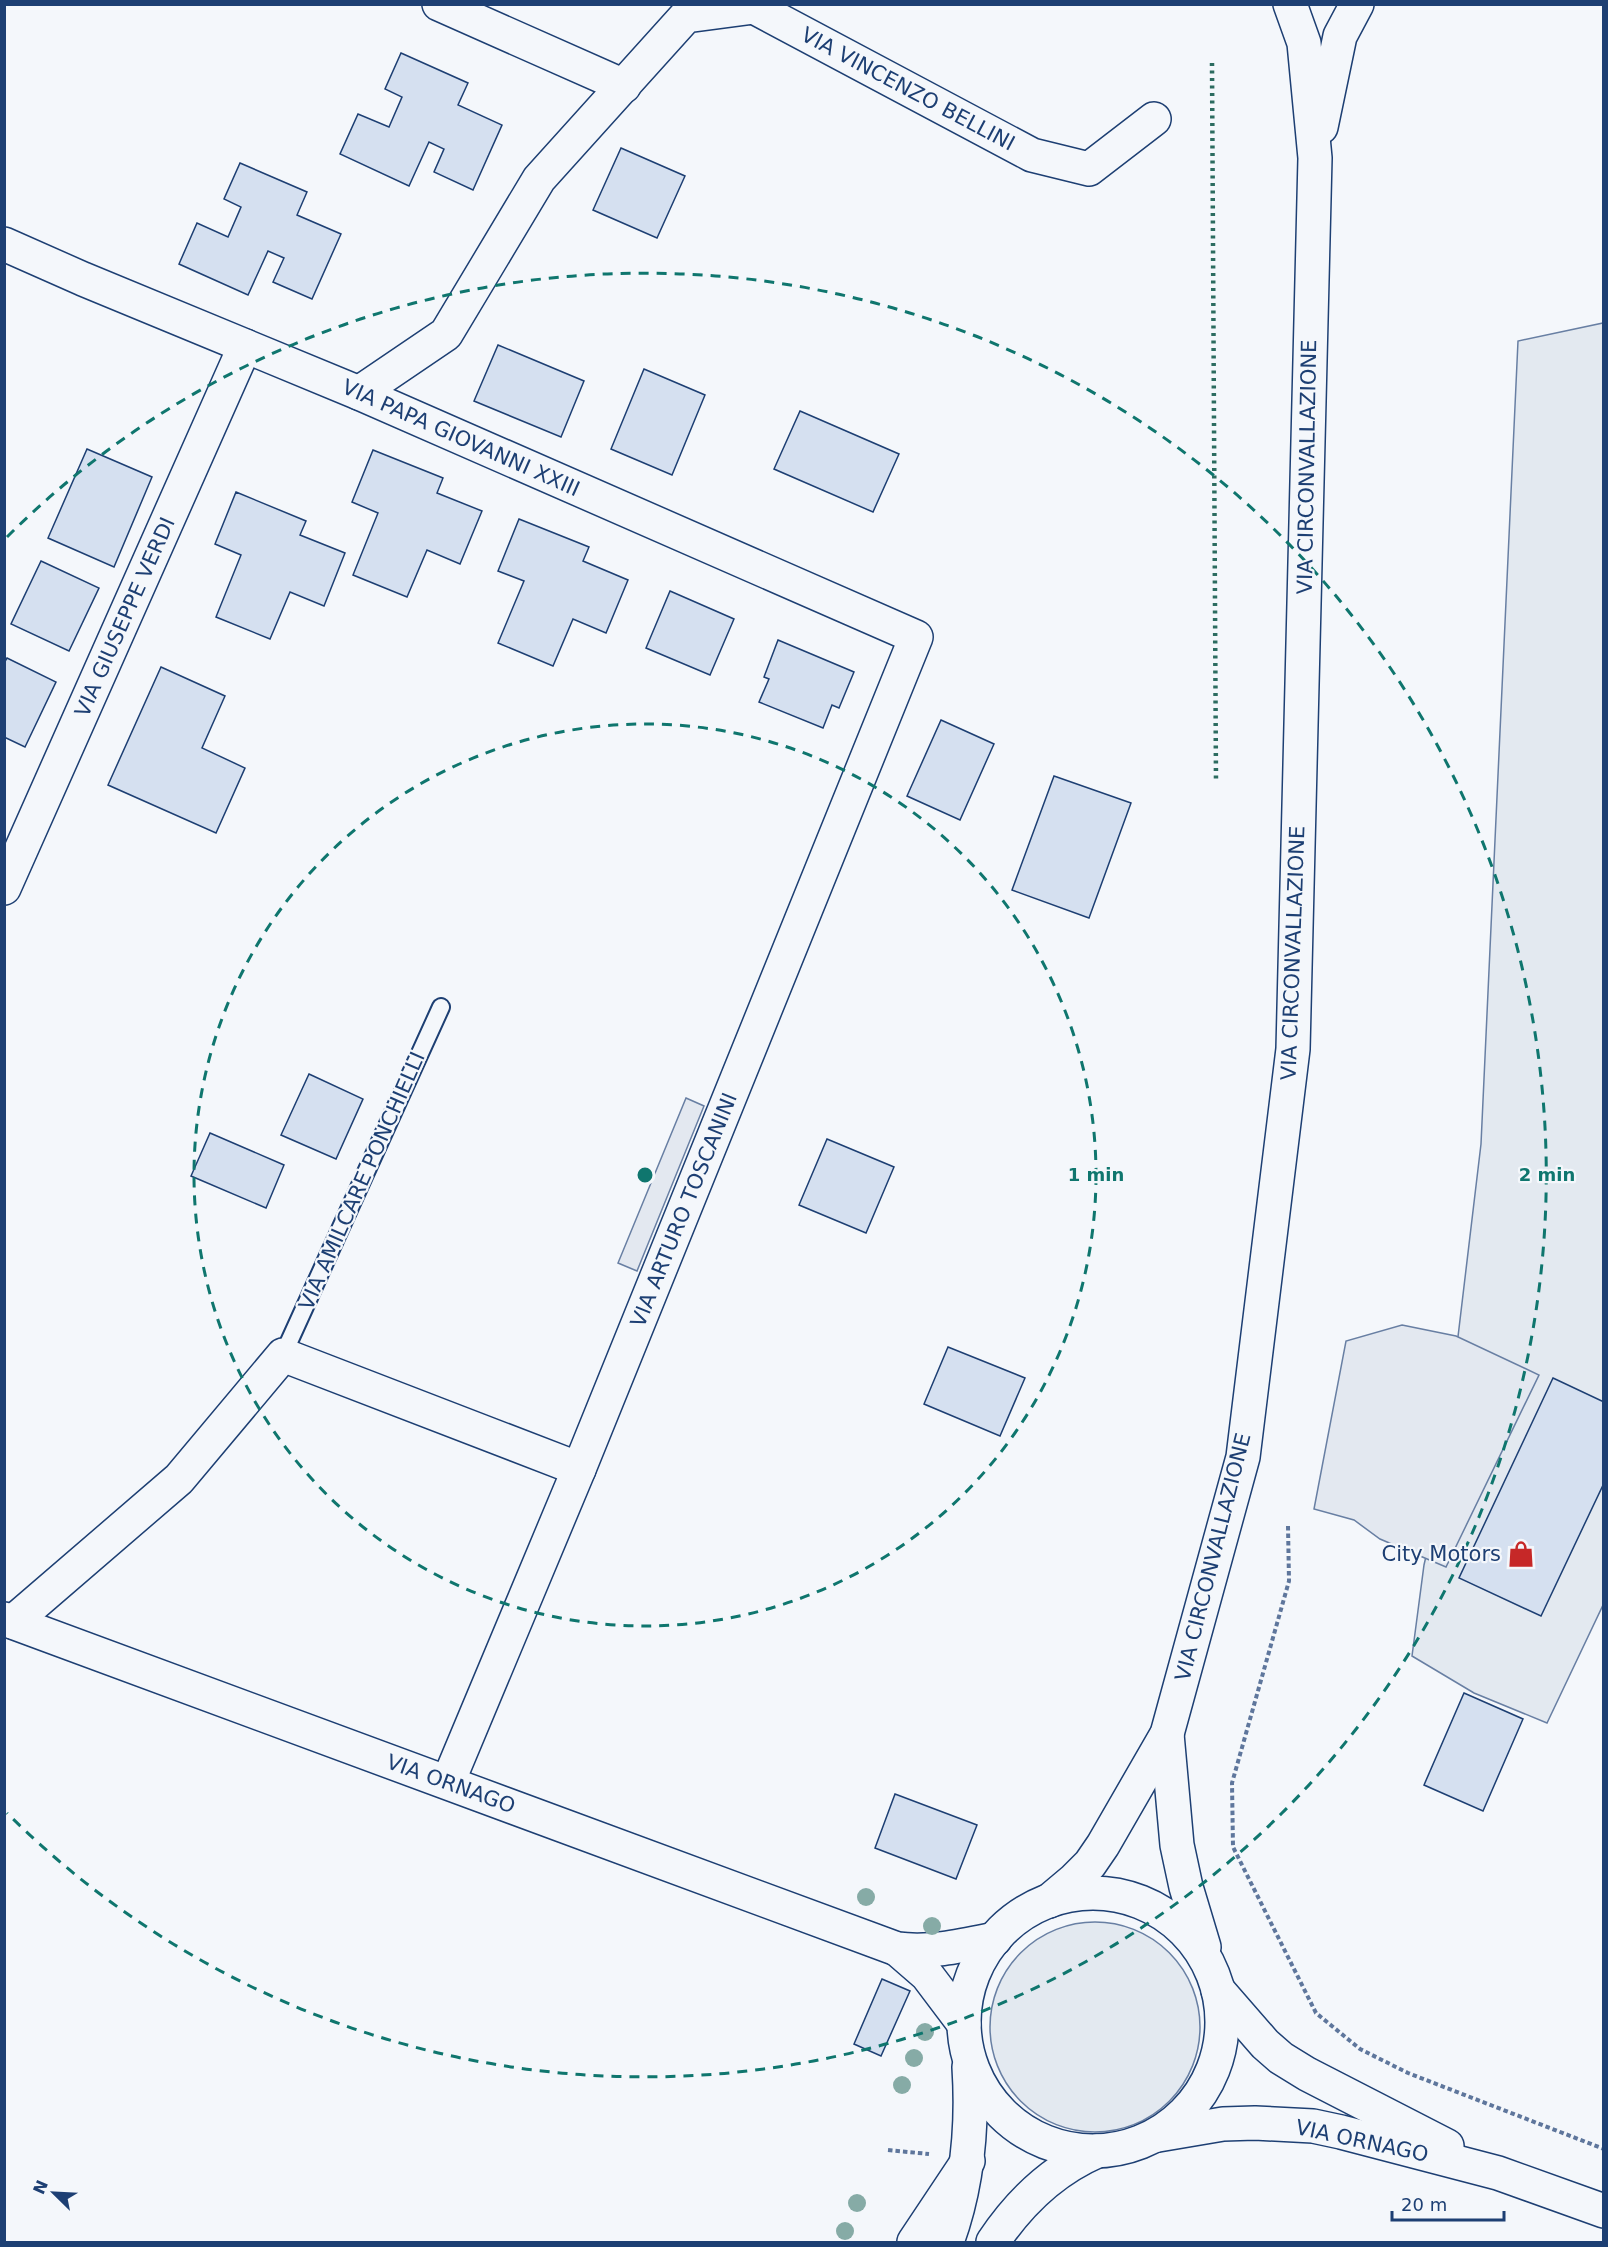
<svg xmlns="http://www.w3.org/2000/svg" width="1608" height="2247" viewBox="0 0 1608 2247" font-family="'DejaVu Sans',sans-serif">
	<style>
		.green { fill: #e3e9f0; stroke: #687fa3; stroke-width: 1.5 }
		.parking { fill: #e3e8f0; stroke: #687fa3; stroke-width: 1.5 }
		.building { fill: #d5e0f0; stroke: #1d3f73; stroke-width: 1.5 }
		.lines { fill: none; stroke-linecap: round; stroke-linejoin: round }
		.service-casing { stroke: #1d3f73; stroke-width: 20 }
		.minor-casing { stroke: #1d3f73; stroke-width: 36 }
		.secondary-casing { stroke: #1d3f73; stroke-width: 36 }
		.path { stroke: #5e769c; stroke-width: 4; stroke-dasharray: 4.5 3; stroke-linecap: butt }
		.service { stroke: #f4f7fb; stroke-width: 16 }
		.minor { stroke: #f4f7fb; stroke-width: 33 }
		.secondary { stroke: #f4f7fb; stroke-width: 33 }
		.hedge { stroke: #2c6c60; stroke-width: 4.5; stroke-dasharray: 3 4.5; stroke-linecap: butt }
		.tree { fill: #86aba6 }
		.ring { fill: none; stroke: #0f766e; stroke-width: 3; stroke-dasharray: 10 8 }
		.labels { text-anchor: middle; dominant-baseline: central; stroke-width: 4.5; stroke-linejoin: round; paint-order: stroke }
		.street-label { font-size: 21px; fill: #1d3f73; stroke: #f4f7fb }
		.poi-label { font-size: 21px; fill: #1d3f73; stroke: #f4f7fb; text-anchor: end }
		.centre { fill: #0f766e; stroke: #f4f7fb; stroke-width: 3 }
		.ring-label { font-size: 18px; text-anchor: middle; font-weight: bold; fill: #0f766e; stroke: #f4f7fb; stroke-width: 4.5; stroke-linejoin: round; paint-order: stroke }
	</style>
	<rect width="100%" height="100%" fill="#f4f7fb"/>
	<g class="green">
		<polygon points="1603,323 1603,1605 1547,1723 1474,1693 1412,1656 1424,1565 1438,1504 1481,1144 1518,341"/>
		<circle cx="1095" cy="2027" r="105"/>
	</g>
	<g class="parking">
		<polygon points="686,1098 704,1106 637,1271 618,1263"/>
		<polygon points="1402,1325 1456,1336 1539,1375 1446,1567 1380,1539 1354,1520 1314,1509 1346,1341"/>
	</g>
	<g class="building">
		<polygon points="401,53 468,83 458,105 502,125 473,190 434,172 444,149 429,142 409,186 340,154 358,114 389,127 402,97 385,89"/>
		<polygon points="621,148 685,176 657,238 593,210"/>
		<polygon points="240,163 307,192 297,215 341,234 312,299 273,282 284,258 268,251 248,295 179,264 197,223 228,237 241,207 224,199"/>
		<polygon points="498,345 584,381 561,437 474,401"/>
		<polygon points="644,369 705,395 672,475 611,449"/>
		<polygon points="800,411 899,454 873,512 774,469"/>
		<polygon points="87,449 152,477 114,567 48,538"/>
		<polygon points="373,450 443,478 437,493 482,511 460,564 427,550 407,597 353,575 378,513 352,502"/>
		<polygon points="236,492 306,521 300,535 345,553 324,606 290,592 270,639 216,617 241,555 215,544"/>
		<polygon points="519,519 589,547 583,561 628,580 606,633 573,619 553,666 498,643 524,581 498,571"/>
		<polygon points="41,561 99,588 69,651 11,624"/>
		<polygon points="670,591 734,619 710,675 646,648"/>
		<polygon points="778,640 854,672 839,708 832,705 823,728 759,702 769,679 764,677"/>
		<polygon points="7,658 56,682 25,747 4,737 4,663"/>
		<polygon points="161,667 225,696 202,748 245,768 216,833 108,785"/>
		<polygon points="941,720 994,744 960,820 907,796"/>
		<polygon points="1054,776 1131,803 1089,918 1012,890"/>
		<polygon points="309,1074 363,1099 336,1159 281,1135"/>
		<polygon points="210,1133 284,1165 266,1208 191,1176"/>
		<polygon points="827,1139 894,1167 866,1233 799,1205"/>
		<polygon points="948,1347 1025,1378 1000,1436 924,1404"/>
		<polygon points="1553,1378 1604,1402 1604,1483 1541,1616 1459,1578"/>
		<polygon points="1464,1693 1523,1719 1483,1811 1424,1785"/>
		<polygon points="895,1794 977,1825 956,1879 875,1848"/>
		<polygon points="882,1979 910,1991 881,2056 854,2044"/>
	</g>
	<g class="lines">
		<defs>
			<polyline id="service" points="283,1355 441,1007"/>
			<g id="minor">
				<polyline points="439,4 624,86"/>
				<polyline points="4,244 83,279 359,393 916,637 579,1469 448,1782"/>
				<polyline points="359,393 446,334 539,179 686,16 754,7 1032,155 1089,169 1154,119"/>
				<polyline points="4,888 245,346"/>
				<path d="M4,1619L897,1949C931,1953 961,1946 995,1939"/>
				<polyline points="13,1622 179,1479 283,1355 579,1469"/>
				<polyline points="897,1949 927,1975 964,2024"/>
				<polyline points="914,2242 968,2161"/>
			</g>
			<g id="secondary">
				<polyline points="1321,127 1340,36 1357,4"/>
				<polyline points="1167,1734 1177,1845 1186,1887 1204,1947"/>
				<circle cx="1093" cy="2022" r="129"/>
				<polyline points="1049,1901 1074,1880 1090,1864 1103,1845 1167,1734 1243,1457 1293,1049 1315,158 1304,43 1290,4"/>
				<polyline points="1218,1990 1265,2044 1281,2058 1307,2074 1447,2146"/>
				<polyline points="1158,2135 1223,2124 1255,2123 1313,2126 1341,2132 1498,2173 1604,2211"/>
				<path d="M947,2242C968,2185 973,2128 969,2067"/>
				<path d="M993,2242C1019,2203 1053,2170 1097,2151"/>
			</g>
		</defs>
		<use href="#service" class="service-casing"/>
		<use href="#minor" class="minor-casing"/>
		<use href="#secondary" class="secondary-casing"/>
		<g class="path">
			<polyline points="1288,1526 1289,1581 1232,1783 1233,1847 1316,2013 1360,2049 1408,2073 1604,2149"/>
			<polyline points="888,2150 929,2154"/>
		</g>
		<use href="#service" class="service"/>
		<use href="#minor" class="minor"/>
		<use href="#secondary" class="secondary"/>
		<polyline class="hedge" points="1212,63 1216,783"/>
	</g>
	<g class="tree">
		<circle cx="866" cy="1897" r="9"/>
		<circle cx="932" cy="1926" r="9"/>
		<circle cx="925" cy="2032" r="9"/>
		<circle cx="914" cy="2058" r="9"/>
		<circle cx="902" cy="2085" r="9"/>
		<circle cx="857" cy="2203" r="9"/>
		<circle cx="845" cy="2231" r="9"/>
	</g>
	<g class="ring">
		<circle cx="645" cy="1175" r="451"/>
		<path d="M7 537A902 902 0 1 1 7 1813"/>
	</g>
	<defs>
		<symbol id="shop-bare" viewBox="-9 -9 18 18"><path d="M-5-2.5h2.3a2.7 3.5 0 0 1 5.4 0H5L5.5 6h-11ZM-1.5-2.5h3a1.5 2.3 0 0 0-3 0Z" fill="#c62828" stroke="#f4f7fb" stroke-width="2.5" paint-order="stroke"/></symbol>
	</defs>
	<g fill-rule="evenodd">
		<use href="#shop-bare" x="1502" y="1535" width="38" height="38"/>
	</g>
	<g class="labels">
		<g class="street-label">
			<text transform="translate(908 89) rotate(28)">VIA VINCENZO BELLINI</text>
			<text transform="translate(461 438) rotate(24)">VIA PAPA GIOVANNI XXIII</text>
			<text transform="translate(1307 467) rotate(-89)">VIA CIRCONVALLAZIONE</text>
			<text transform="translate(125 617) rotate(-66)">VIA GIUSEPPE VERDI</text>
			<text transform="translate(1293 953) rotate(-88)">VIA CIRCONVALLAZIONE</text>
			<text transform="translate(362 1181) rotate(-66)">VIA AMILCARE PONCHIELLI</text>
			<text transform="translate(684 1210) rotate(-68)">VIA ARTURO TOSCANINI</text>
			<text transform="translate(1213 1557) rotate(-76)">VIA CIRCONVALLAZIONE</text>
			<text transform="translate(451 1784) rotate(20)">VIA ORNAGO</text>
			<text transform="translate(1362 2141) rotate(12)">VIA ORNAGO</text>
		</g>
		<g class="poi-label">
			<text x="1501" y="1554">City Motors</text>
		</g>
	</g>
	<circle cx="645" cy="1175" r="9" class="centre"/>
	<g class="ring-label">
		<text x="1096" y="1181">1 min</text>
		<text x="1547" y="1181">2 min</text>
	</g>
	<rect width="1608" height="2247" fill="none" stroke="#1d3f73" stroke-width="12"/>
	<g transform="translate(54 2193) rotate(294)" stroke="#f4f7fb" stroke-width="4.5" paint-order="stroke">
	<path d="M0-4.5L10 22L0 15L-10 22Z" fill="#1d3f73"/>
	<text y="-9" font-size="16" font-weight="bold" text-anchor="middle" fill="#1d3f73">N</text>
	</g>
	<path d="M1392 2211v9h112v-9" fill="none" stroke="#1d3f73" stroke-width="3"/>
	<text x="1401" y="2211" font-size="18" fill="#1d3f73" stroke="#f4f7fb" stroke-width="4.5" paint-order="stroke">20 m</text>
</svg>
